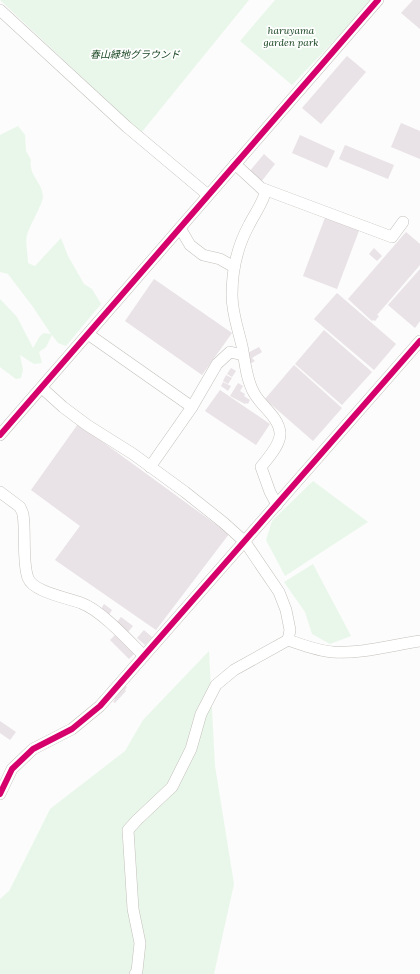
<svg xmlns="http://www.w3.org/2000/svg" width="420" height="974" viewBox="0 0 420 974" font-family="Lora,'Noto Sans JP',serif">
	<style>
		.green { fill: #e9f7ea }
		.building { fill: #e9e2e6 }
		.lines { fill: none; stroke-linecap: round; stroke-linejoin: round }
		.minor-casing { stroke: #c4c1bc; stroke-width: 12 }
		.minor { stroke: #fff; stroke-width: 11 }
		.cycleway-casing { stroke: #fff; stroke-width: 8 }
		.cycleway { stroke: #d6006c; stroke-width: 6 }
		.labels { text-anchor: middle; dominant-baseline: central; stroke-width: 3.5; stroke-linejoin: round; paint-order: stroke }
		.park-label { font-size: 10px; font-style: italic; fill: #174520; stroke: #fff }
	</style>
	<rect width="100%" height="100%" fill="#fcfcfc"/>
	<g class="green">
		<polygon points="0,0 249,0 141,133"/>
		<polygon points="275,0 373,0 292,85 240,41"/>
		<path d="M18,126L25,135L26,151L31,160C28,175 43,183 43,197C42,205 30,225 27,235C25,243 28,254 28,263L35,266L61,238L68,256L84,284L92,289L101,304L66,346L58,343L52,335L46,347L39,352L42,363L34,364L20,355L23,370L21,378L16,379L0,367V299L17,317L33,348L40,336L44,333L51,334L33,307L8,274L0,272V135Z"/>
		<polygon points="313,481 368,522 285,576 266,540 272,521"/>
		<polygon points="313,564 351,636 330,644 312,634 305,612 284,582"/>
		<polygon points="209,651 215,766 234,884 214,974 0,974 0,899 9,891 50,809 125,751 143,720"/>
	</g>
	<g class="building">
		<polygon points="413,0 420,0 420,29 401,13"/>
		<polygon points="347,56 366,72 321,124 302,108"/>
		<polygon points="401,123 420,131 420,159 391,147"/>
		<polygon points="300,135 335,151 327,168 292,153"/>
		<polygon points="345,145 394,165 388,179 339,159"/>
		<polygon points="264,154 275,164 261,182 249,172"/>
		<polygon points="326,215 360,228 337,289 303,276"/>
		<polygon points="406,232 420,244 420,265 377,315 379,316 375,321 373,320 372,321 348,299"/>
		<polygon points="374,248 382,256 377,261 369,254"/>
		<polygon points="420,269 420,321 415,328 388,305"/>
		<polygon points="154,279 232,333 202,375 125,321"/>
		<polygon points="337,293 396,344 374,370 314,319"/>
		<polygon points="324,330 372,372 342,405 295,364"/>
		<polygon points="259,347 262,352 252,358 255,361 247,366 246,354"/>
		<polygon points="294,365 342,408 313,441 265,399"/>
		<polygon points="231,368 236,371 232,377 227,374"/>
		<polygon points="226,375 232,378 228,384 223,381"/>
		<polygon points="223,382 231,386 228,391 221,386"/>
		<polygon points="238,383 243,386 240,391 245,394 244,396 250,400 248,404 246,403 245,404 230,396"/>
		<polygon points="220,390 270,424 256,445 205,411"/>
		<polygon points="78,424 229,534 156,630 55,560 80,526 31,490"/>
		<polygon points="104,604 112,610 109,615 101,609"/>
		<polygon points="121,617 133,626 128,632 117,622"/>
		<polygon points="144,630 152,637 145,645 137,638"/>
		<polygon points="115,635 134,654 129,659 110,640"/>
		<polygon points="124,685 127,687 125,690 126,691 115,703 113,702 115,699 113,697"/>
		<polygon points="0,721 16,732 10,740 0,733"/>
	</g>
	<g class="lines">
		<defs>
			<g id="minor">
				<polyline points="0,10 127,127 208,195"/>
				<polyline points="235,164 261,188 392,237 403,222"/>
				<path d="M266,190C263,203 255,213 249,225C237,247 232,270 232,295C232,313 238,329 242,346C245,361 246,379 254,393C261,406 279,417 280,433C281,444 268,458 261,467L270,492L277,505"/>
				<polyline points="180,228 190,245 203,255 220,259 234,267"/>
				<polyline points="88,334 192,407 150,467"/>
				<polyline points="42,388 63,407 87,425 133,454 185,492 224,523 245,542 279,592 286,610 290,630 288,640"/>
				<polyline points="192,407 217,364 230,352 243,355"/>
				<polyline points="0,435 378,0"/>
				<path d="M0,492L20,507L23,514C26,533 22,562 28,578C33,592 68,598 81,603C101,610 129,641 144,656"/>
				<polyline points="0,794 12,769 33,749 72,729 100,706 420,341"/>
				<path d="M135,974L137,971L140,943L133,909L128,830L137,820L172,787L191,749L201,714L216,685L234,670L288,640C303,645 318,651 333,652C362,654 392,645 420,641"/>
			</g>
		</defs>
		<use href="#minor" class="minor-casing"/>
		<use href="#minor" class="minor"/>
		<defs>
			<g id="cycleway">
				<polyline points="0,435 378,0"/>
				<polyline points="0,794 12,769 33,749 72,729 100,706 420,341"/>
			</g>
		</defs>
		<use href="#cycleway" class="cycleway-casing"/>
		<use href="#cycleway" class="cycleway"/>
	</g>
	<g class="labels">
		<g class="park-label">
			<text x="291" y="30">haruyama<tspan x="291" dy="12">garden park</tspan></text>
			<text x="135" y="54">春山緑地グラウンド</text>
		</g>
	</g>
</svg>
